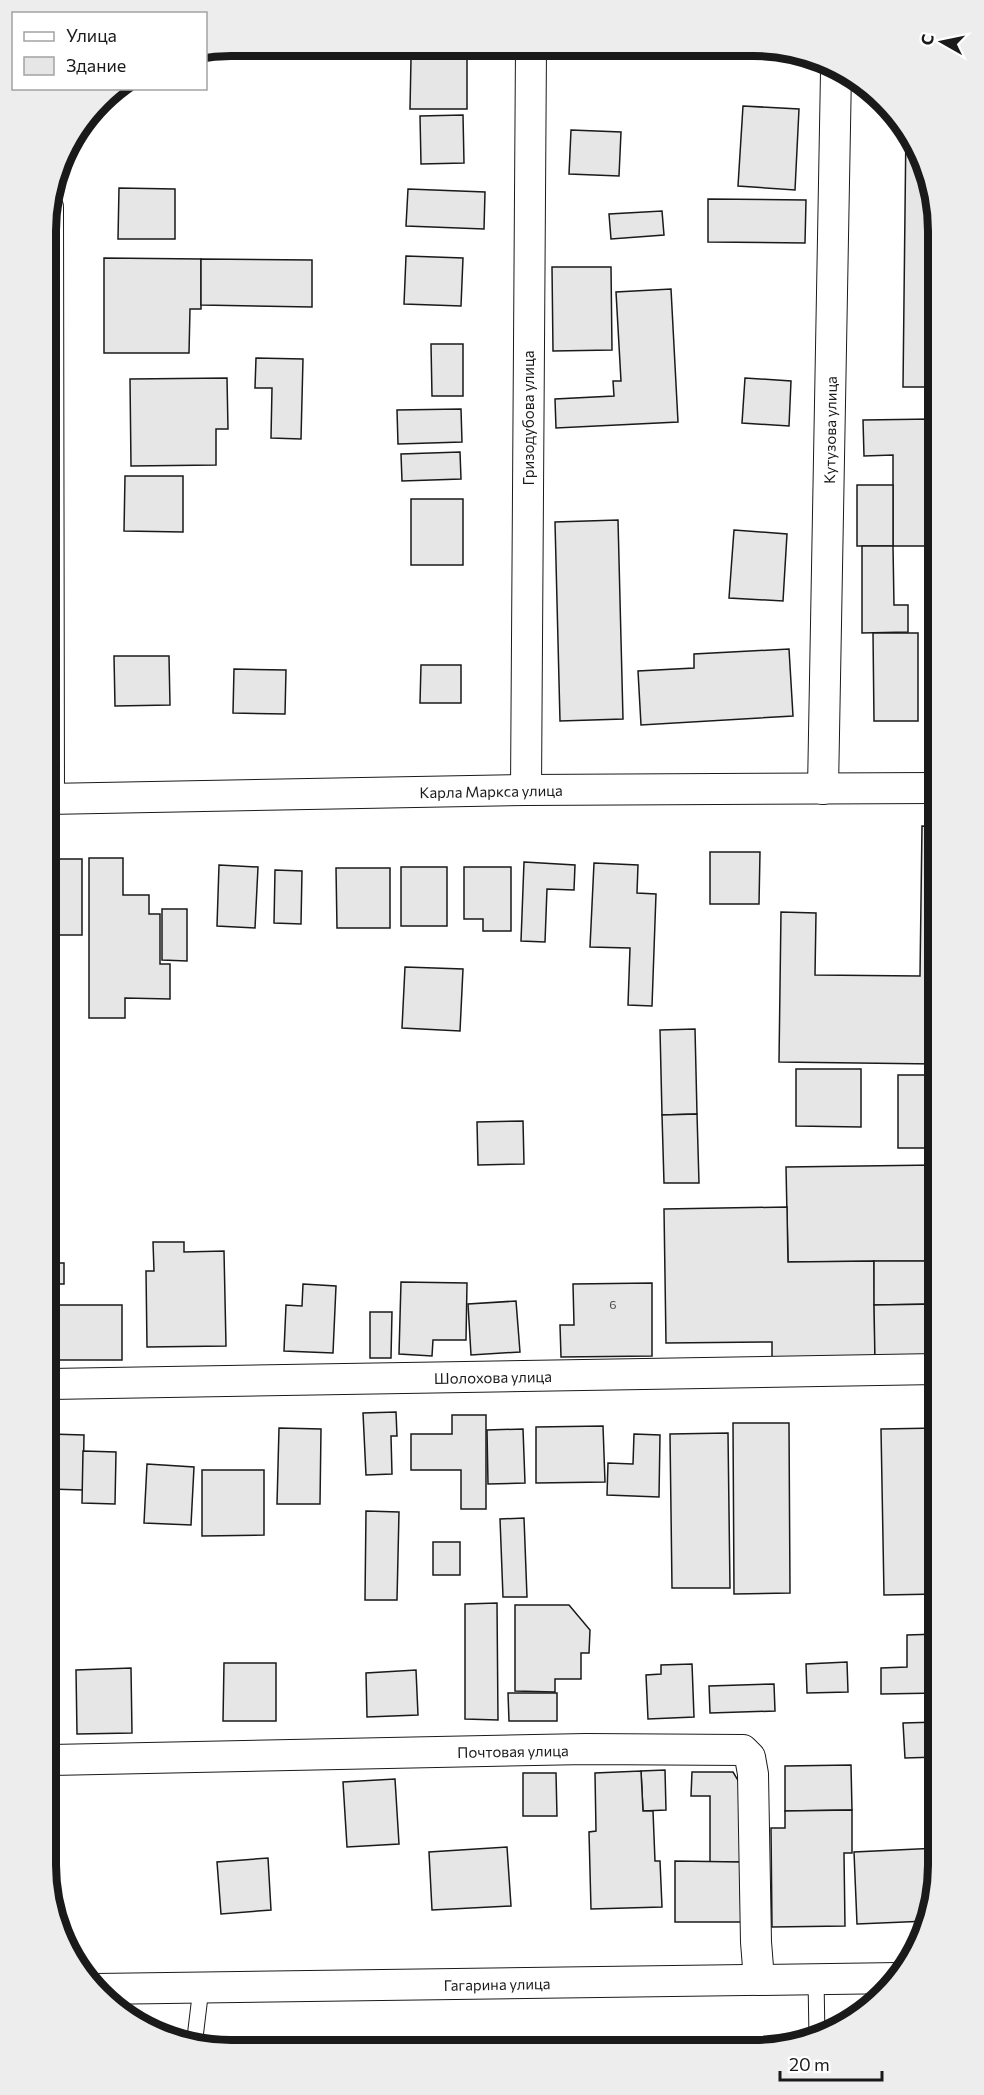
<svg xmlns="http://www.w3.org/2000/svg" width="984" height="2095" viewBox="0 0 984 2095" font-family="Commissioner,sans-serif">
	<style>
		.building { fill: #e6e6e6; stroke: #1a1a1a; stroke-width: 1.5 }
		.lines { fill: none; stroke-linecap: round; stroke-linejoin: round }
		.service-casing { stroke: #1a1a1a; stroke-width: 17 }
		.minor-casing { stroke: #1a1a1a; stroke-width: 32 }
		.service { stroke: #fff; stroke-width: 15 }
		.minor { stroke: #fff; stroke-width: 30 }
		.labels { text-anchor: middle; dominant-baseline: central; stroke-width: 4.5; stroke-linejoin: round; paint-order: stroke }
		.number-label { font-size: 12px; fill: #4d4d4d }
		.street-label { font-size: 15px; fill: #1a1a1a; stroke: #fff }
		.rim { fill: none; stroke: #1a1a1a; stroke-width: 8 }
	</style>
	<rect width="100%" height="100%" fill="#fff"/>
	<g class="building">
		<polygon points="752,48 790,48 790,55 752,53"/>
		<polygon points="411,59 467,59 467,109 410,109"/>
		<polygon points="743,106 799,109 795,190 738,186"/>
		<polygon points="463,115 464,163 421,164 420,116"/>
		<polygon points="906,125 933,182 933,387 903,387"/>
		<polygon points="571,130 621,132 619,176 569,174"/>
		<polygon points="119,188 175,189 175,239 118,239"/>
		<polygon points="408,189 485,192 484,229 406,226"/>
		<polygon points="708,199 806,200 805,243 708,242"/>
		<polygon points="662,211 664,235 611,239 609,214"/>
		<polygon points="406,256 463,258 461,306 404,304"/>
		<polygon points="104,258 201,259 201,309 190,309 189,353 104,353"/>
		<polygon points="201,259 312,260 312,307 201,305"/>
		<polygon points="552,267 611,267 612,350 553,351"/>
		<polygon points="671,289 678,422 556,428 555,399 614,396 613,381 621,381 616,292"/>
		<polygon points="431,344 463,344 463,396 432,396"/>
		<polygon points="256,358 303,359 301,439 271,438 272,388 255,388"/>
		<polygon points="227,378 228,429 216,429 216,465 131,466 130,379"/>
		<polygon points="745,378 791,381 789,426 742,423"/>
		<polygon points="461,409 462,442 398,444 397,410"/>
		<polygon points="933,419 934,546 893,546 893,455 864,456 863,420"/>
		<polygon points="460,452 461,479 402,481 401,454"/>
		<polygon points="125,476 183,476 183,532 124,531"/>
		<rect x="857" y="485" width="36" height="61"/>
		<rect x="411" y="499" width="52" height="66"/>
		<polygon points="618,520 623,719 560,721 555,522"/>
		<polygon points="734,530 787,534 783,601 729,598"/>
		<polygon points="862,546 893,546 894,605 908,605 908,632 862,633"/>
		<polygon points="928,632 934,632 934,699 930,699"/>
		<polygon points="873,633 918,633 918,721 874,721"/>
		<polygon points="789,649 793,716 641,725 638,671 694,668 694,654"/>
		<polygon points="114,656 169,656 170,705 115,706"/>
		<polygon points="421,665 461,665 461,703 420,703"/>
		<polygon points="234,669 286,670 285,714 233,713"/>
		<polygon points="922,826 935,827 936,1064 779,1062 781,912 816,913 815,975 920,976"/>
		<polygon points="710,852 760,852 759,904 710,904"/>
		<polygon points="89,858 123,858 123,895 149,895 149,914 160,914 160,964 170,964 170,999 125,998 125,1018 89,1018"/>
		<rect x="48" y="859" width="34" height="76"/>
		<polygon points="524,862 575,865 574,890 547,889 545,942 521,941"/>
		<polygon points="594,863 638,865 637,893 656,894 652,1006 628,1005 630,948 590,947"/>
		<polygon points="219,865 258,867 255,928 217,926"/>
		<rect x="401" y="867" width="46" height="59"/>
		<polygon points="464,867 511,867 511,931 483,931 483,919 464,919"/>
		<polygon points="336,868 390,868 390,928 337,928"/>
		<polygon points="275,870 302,871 301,924 274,923"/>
		<polygon points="162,909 187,909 187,961 162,960"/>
		<polygon points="405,967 463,969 460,1031 402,1028"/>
		<polygon points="695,1029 697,1114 662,1115 660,1030"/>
		<polygon points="796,1069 861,1069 861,1127 796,1126"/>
		<rect x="898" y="1075" width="38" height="73"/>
		<polygon points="697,1114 699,1183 664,1183 662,1115"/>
		<polygon points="523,1121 524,1164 478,1165 477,1122"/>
		<polygon points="936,1165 936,1261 788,1262 786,1167"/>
		<polygon points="787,1207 788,1262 874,1261 875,1363 772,1364 772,1342 666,1343 664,1209"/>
		<polygon points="153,1242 184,1242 184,1252 224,1251 226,1346 147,1347 146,1271 154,1271"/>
		<polygon points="874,1261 936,1261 937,1304 874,1305"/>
		<polygon points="49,1263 64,1263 64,1284 56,1284 56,1299 49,1299"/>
		<polygon points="401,1282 467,1283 466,1340 433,1340 432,1356 399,1354"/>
		<polygon points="652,1283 652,1356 561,1357 560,1325 574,1325 573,1284"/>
		<polygon points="303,1284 336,1286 333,1353 284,1351 286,1305 302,1306"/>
		<polygon points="516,1301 520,1352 471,1355 468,1304"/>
		<polygon points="937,1304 937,1362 875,1363 874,1305"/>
		<rect x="52" y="1305" width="70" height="55"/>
		<polygon points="370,1312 392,1312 391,1358 370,1358"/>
		<polygon points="396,1412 397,1436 391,1436 392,1474 366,1475 363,1413"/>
		<polygon points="452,1415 486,1415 486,1509 461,1509 461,1470 411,1470 411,1434 452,1434"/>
		<polygon points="733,1423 789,1423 790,1593 734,1594"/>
		<polygon points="603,1426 605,1482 536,1483 536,1427"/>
		<polygon points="279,1428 321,1429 320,1504 277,1504"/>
		<polygon points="937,1428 938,1594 884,1595 881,1429"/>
		<polygon points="523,1429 525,1483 488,1484 487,1430"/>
		<polygon points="728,1433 730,1588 672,1588 670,1434"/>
		<polygon points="50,1434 84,1435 83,1490 50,1489"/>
		<polygon points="634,1434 660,1435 659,1497 607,1495 608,1463 633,1464"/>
		<polygon points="83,1451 116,1452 115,1504 82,1503"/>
		<polygon points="147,1464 194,1467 191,1525 144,1523"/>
		<polygon points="202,1470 264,1470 264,1535 202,1536"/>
		<polygon points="366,1511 399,1512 397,1600 365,1600"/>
		<polygon points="524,1518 527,1597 503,1597 500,1519"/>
		<rect x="433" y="1542" width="27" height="33"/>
		<polygon points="497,1603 498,1720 465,1719 465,1604"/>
		<polygon points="515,1605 569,1605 590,1630 589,1653 581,1653 581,1679 555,1679 555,1692 515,1691"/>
		<polygon points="938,1634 938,1693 881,1694 881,1668 907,1667 907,1635"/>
		<polygon points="847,1662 848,1692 807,1693 806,1664"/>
		<polygon points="224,1663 276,1663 276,1721 223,1721"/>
		<polygon points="692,1664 694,1717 648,1719 646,1675 661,1674 661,1665"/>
		<polygon points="131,1668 132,1733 77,1734 76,1670"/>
		<polygon points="416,1670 418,1715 367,1717 366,1673"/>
		<polygon points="774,1684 775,1711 710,1713 709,1686"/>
		<polygon points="508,1693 557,1693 557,1721 509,1721"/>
		<polygon points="938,1722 938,1757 905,1758 903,1723"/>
		<polygon points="851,1765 852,1810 785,1811 785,1766"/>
		<polygon points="665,1770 666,1810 643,1811 641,1771"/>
		<polygon points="641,1771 643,1811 653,1811 655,1861 660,1861 662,1907 591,1909 589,1832 596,1831 595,1773"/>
		<polygon points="692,1772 733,1772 748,1797 748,1862 710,1862 710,1796 691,1796"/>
		<polygon points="523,1773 556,1773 557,1816 523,1816"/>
		<polygon points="395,1779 399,1844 347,1847 343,1782"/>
		<polygon points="852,1810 852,1853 844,1853 845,1926 772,1927 771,1828 785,1828 785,1811"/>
		<polygon points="507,1847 511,1906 432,1910 429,1852"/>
		<polygon points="938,1848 939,1877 928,1921 857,1924 854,1852"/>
		<polygon points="268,1858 271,1910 221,1914 217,1862"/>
		<polygon points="675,1861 740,1862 741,1922 675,1922"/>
	</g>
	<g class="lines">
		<defs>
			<g id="service">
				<polyline points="816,1979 817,2037"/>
				<polyline points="194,2046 201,1988"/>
			</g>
			<g id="minor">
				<polyline points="48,207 49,799"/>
				<polyline points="823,789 836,72"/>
				<polyline points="526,790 531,47"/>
				<polyline points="47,799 526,790 935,788"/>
				<polyline points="50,1384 937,1369"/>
				<polyline points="51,1760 586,1749 743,1750 750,1757 753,1774 756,1942 759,1980"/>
				<polyline points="96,1989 899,1978"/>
			</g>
		</defs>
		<use href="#service" class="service-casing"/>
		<use href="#minor" class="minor-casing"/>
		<use href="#service" class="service"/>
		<use href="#minor" class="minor"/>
	</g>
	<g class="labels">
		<g class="number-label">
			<text x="613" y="1304">6</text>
		</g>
		<g class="street-label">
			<text transform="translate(528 418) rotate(-90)">Гризодубова улица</text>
			<text transform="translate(830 430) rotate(-89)">Кутузова улица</text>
			<text transform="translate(491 791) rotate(-1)">Карла Маркса улица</text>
			<text transform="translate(493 1377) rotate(-1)">Шолохова улица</text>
			<text transform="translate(513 1751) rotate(-1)">Почтовая улица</text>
			<text transform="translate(497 1984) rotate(-1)">Гагарина улица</text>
		</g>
	</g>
	<path d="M0 0H984V2095H0ZM231 56H753A175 175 0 0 1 928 231V1865A175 175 0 0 1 753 2040H231A175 175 0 0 1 56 1865V231A175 175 0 0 1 231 56Z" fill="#ededed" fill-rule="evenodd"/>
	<path class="rim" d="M231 56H753A175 175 0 0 1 928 231V1865A175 175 0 0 1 753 2040H231A175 175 0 0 1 56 1865V231A175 175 0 0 1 231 56Z"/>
	<rect x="12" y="12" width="195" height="78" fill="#ffffff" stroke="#a3a3a3" stroke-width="1.5"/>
	<rect x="24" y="32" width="30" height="9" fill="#ffffff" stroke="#a3a3a3" stroke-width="1.5"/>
	<text x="66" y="42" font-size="18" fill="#1a1a1a">Улица</text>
	<rect x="24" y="57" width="30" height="18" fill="#e6e6e6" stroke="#a3a3a3" stroke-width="1.5"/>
	<text x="66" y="72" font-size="18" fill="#1a1a1a">Здание</text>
	<g transform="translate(942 42) rotate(279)" stroke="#ffffff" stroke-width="4.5" paint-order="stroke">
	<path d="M0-4.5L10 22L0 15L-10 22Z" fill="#1a1a1a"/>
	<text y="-9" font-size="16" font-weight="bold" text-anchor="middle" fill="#1a1a1a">С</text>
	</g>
	<path d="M780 2071v9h102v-9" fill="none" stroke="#1a1a1a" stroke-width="3"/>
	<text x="789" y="2071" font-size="18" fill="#1a1a1a" stroke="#ffffff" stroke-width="4.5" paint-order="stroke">20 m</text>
</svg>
